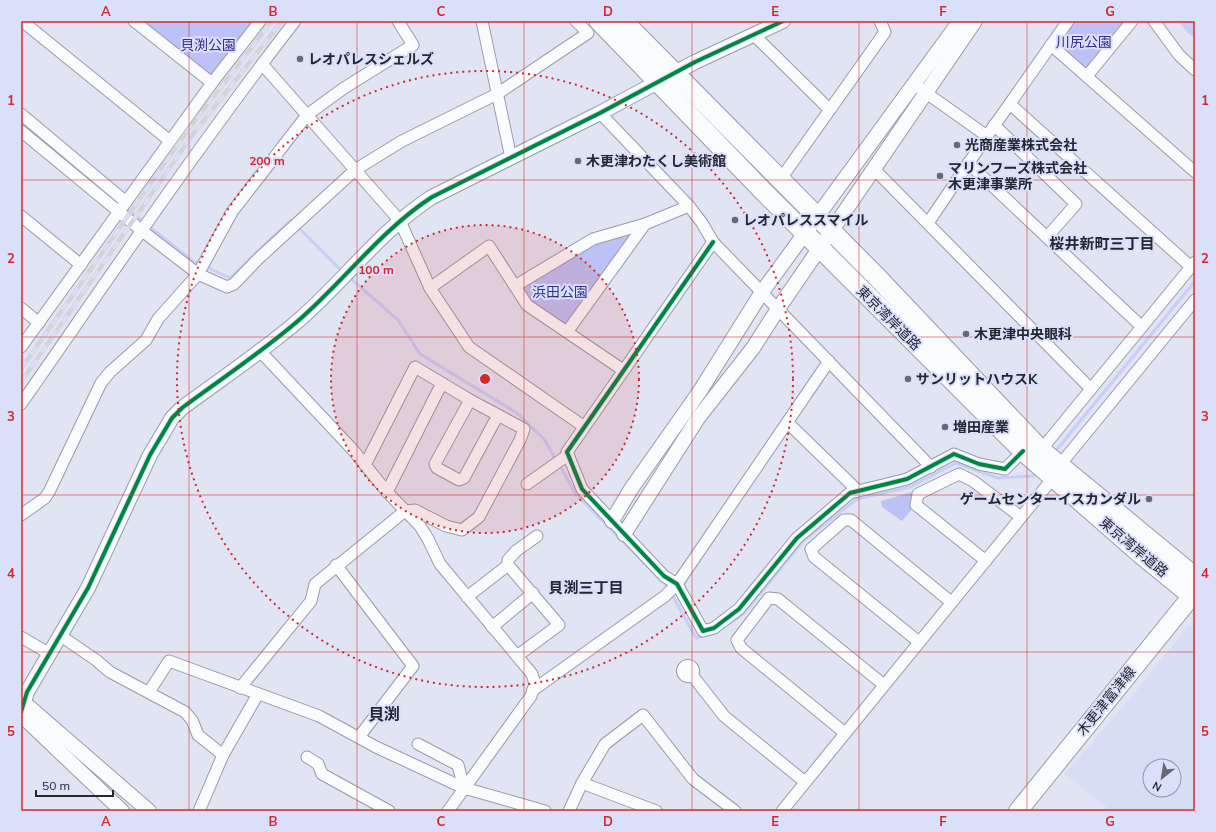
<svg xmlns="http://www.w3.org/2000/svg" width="1216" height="832" viewBox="0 0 1216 832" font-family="Mulish,'Noto Sans JP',sans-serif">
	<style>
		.built { fill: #d8ddf6; fill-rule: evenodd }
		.green { fill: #bcc2f5 }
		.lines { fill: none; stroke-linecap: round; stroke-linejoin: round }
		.stream { stroke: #c8cef7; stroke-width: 3 }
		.river { stroke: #c8cef7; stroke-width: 19 }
		.minor-casing { stroke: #999ba6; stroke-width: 13 }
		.tertiary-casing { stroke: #999ba6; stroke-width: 16 }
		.primary-casing { stroke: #999ba6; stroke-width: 20 }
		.trunk-casing { stroke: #999ba6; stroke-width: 21 }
		.minor { stroke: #fafbfd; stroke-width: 11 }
		.tertiary { stroke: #fafbfd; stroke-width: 14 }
		.primary { stroke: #fafbfd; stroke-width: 18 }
		.trunk { stroke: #fafbfd; stroke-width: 19 }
		.rail-casing { stroke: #d3d4d9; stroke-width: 4.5 }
		.rail { stroke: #dadffa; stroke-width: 3; stroke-dasharray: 9; stroke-linecap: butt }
		.cycleway-casing { stroke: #dadffa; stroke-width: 6 }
		.cycleway { stroke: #00873e; stroke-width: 4 }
		.grid { fill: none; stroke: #d62828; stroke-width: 1; stroke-opacity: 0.55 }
		.ring { fill: none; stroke: #d62828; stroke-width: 2; stroke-dasharray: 2 4 }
		.poi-dot { fill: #676975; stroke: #dadffa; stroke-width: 1.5 }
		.labels { text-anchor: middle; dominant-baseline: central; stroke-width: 4; stroke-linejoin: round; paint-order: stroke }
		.park-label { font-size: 14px; fill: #33308e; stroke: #dadffa }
		.poi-label { font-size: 14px; font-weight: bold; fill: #252731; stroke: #dadffa; text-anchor: start }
		.street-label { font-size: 14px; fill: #252731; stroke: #dadffa }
		.neighbourhood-label { font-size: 15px; font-weight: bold; fill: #252731; stroke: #dadffa }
		.quarter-label { font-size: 16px; font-weight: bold; fill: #252731; stroke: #dadffa }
		.centre { fill: #d62828; stroke: #dadffa; stroke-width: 2 }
		.ring-label { font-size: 12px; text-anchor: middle; font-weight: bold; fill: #d62828; stroke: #dadffa; stroke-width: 4; stroke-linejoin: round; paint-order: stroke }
		.neatline { fill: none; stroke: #d62828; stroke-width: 1.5 }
		.grid-label { font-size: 13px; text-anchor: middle; font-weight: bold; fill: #d62828 }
	</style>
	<rect width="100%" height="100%" fill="#e1e4f3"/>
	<path class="built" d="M1188,626H1195V811H1111L1065,774L1134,694ZM1150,766H1174V790H1150Z"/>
	<g class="green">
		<polygon points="140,21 257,21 212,80"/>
		<polygon points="1075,21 1126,21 1089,68 1085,69 1058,45"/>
		<polygon points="630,235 568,322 564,324 530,302 523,290 524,286 597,242"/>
		<polygon points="912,492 911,503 913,508 902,521 882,507 881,501"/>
	</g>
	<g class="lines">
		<g class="stream">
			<polyline points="126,208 193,261 230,278 291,220 294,223"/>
			<polyline points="298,227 343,272"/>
			<polyline points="349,277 398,320 420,354 517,413 544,439 556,460"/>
			<polyline points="1054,453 1195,281"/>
			<polyline points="559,464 575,493 669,588"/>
			<polyline points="671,593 696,638 705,635"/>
			<polyline points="730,623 744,613 804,540 857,499 910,487 956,463 998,478 1033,476 1037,472"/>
		</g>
		<polyline class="river" points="1190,21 1195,27"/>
		<defs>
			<g id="minor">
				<polyline points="22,21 170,141"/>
				<polyline points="134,21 212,83"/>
				<polyline points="482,21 511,158"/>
				<polyline points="1154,21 1179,55 1195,70"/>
				<polyline points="754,35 829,109"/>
				<polyline points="1051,45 1195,172"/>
				<polyline points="262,64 400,221 430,288 469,347 583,426"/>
				<polyline points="1087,76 1132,21"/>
				<polyline points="915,85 987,136"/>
				<polyline points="1010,104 1191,267"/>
				<polyline points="600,113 689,206 702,223 713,242 931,467"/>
				<polyline points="21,114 126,202"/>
				<polyline points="994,125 1076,204 1047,237"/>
				<polyline points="21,131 141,230 198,274 227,287 234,284 258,259 355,170 402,141 497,94 588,33 576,21"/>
				<polyline points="968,163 1142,327"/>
				<polyline points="873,168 1091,389"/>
				<polyline points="780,180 885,32 880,21"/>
				<polyline points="21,216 81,265"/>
				<polyline points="928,223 987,136 1068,21"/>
				<polyline points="713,242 567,452 582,489 664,576 677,584 703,631 714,628 739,609 797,538 850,493 907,479 954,454 979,464 1005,469 1023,451"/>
				<polyline points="515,286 593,239 645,224 689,206"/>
				<polyline points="430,288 489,246 527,305 623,370"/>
				<polyline points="21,308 39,323"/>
				<polyline points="567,332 645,224"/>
				<polyline points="21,347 212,83 260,21"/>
				<polyline points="259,350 353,450 387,492 420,526 428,539 440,564 532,674 535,684 531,696 448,811"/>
				<polyline points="470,400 435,464 437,468 459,480 464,478 498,415"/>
				<path d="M21,404C111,275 199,145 295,21"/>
				<polyline points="788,423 858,491"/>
				<polyline points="1041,450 1195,262"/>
				<polyline points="1059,466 1195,300"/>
				<polyline points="527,484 568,455"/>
				<polyline points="387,492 442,383"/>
				<polyline points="21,515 45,498 49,492 101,383 110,372 146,340 158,319 198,274 232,212 307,115 344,88 413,45 398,21"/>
				<polyline points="986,561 916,505 918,494 959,474 973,481 1021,517"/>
				<polyline points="336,565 413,666 359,737"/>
				<polyline points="467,597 508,565"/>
				<polyline points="492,627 533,593"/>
				<polyline points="61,636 96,660 110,672 185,712 192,720 198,735 223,755"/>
				<polyline points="21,637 50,654"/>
				<polyline points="919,642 814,557 811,549 844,520 851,520 951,602"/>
				<polyline points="517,656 559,625 508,565 508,560 516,551 537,536"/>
				<circle cx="688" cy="671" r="5.5"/>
				<polyline points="692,675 724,716 805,782"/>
				<polyline points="240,688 311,601 315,584 405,511 415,510 446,526 462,530 479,517 520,440 524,429 470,400 415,367 365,465"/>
				<polyline points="533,690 665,596 677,584 829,361"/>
				<polyline points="149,692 169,661 319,716 376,747 464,788 545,811"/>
				<polyline points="845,733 741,648 737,640 769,598 778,599 884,685"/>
				<polyline points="418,744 458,765 464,788"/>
				<polyline points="307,757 318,764 322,774 389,811"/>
				<polyline points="582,783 656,811"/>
				<polyline points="199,811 223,755 258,694"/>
				<polyline points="569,811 582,783 605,744 643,715 693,779 735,811"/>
				<polyline points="782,811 1053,478"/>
			</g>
			<g id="tertiary">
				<polyline points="612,521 631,489 700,391 762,292 960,21"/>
				<polyline points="624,534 698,418 753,348 778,309 975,21"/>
				<polyline points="21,700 149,811"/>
				<path d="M21,712L27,692L88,588L150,455L172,418L182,408C221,379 262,352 299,320C344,281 381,230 432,197L600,113L695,62L783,21"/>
				<polyline points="21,715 122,811"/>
			</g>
			<polyline id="primary" points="1018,811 1195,592"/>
			<g id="trunk">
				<polyline points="599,21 762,190 1023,451 1142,555 1195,598"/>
				<polyline points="623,21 876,276 1041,450 1195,577"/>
			</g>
		</defs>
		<use href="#minor" class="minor-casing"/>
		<use href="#tertiary" class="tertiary-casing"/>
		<use href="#primary" class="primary-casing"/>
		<use href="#trunk" class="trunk-casing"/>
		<use href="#minor" class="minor"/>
		<use href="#tertiary" class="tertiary"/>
		<use href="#primary" class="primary"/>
		<use href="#trunk" class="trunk"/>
		<defs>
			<g id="rail">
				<polyline points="21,369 188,130 272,21"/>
				<polyline points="21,382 193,134 282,21"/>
			</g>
		</defs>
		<use href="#rail" class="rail-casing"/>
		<use href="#rail" class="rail"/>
		<defs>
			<g id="cycleway">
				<polyline points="713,242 567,452 582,489 664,576 677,584 703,631 714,628 739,609 797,538 850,493 907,479 954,454 979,464 1005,469 1023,451"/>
				<path d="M21,712L27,692L88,588L150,455L172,418L182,408C221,379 262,352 299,320C344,281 381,230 432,197L600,113L695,62L783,21"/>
			</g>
		</defs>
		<use href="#cycleway" class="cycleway-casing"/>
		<use href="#cycleway" class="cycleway"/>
	</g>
	<path class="grid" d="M189,21V811M357,21V811M524,21V811M692,21V811M859,21V811M1027,21V811M21,180H1195M21,337H1195M21,495H1195M21,652H1195"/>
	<circle cx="485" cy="379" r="154" fill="#d62828" fill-opacity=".12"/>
	<g class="ring">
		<circle cx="485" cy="379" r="154"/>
		<circle cx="485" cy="379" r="308"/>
	</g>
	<g class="poi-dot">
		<circle cx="300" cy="59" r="4"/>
		<circle cx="957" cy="145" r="4"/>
		<circle cx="578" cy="161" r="4"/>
		<circle cx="940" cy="176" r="4"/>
		<circle cx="735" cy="220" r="4"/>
		<circle cx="966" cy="334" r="4"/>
		<circle cx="908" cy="379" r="4"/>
		<circle cx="945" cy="427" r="4"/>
		<circle cx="1149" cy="499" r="4"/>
	</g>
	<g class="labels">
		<g class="park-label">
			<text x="1084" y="42">川尻公園</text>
			<text x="208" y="45">貝渕公園</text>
			<text x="560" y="292">浜田公園</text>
		</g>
		<g class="poi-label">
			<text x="308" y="59">レオパレスシェルズ</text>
			<text x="965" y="145">光商産業株式会社</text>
			<text x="586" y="161">木更津わたくし美術館</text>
			<text x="948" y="168">マリンフーズ株式会社<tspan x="948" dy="16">木更津事業所</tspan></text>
			<text x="743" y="220">レオパレススマイル</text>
			<text x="974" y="334">木更津中央眼科</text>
			<text x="916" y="379">サンリットハウスK</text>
			<text x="953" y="427">増田産業</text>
			<text x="1141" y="499" text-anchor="end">ゲームセンターイスカンダル</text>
		</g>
		<g class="street-label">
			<text transform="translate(889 318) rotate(45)">東京湾岸道路</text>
			<text transform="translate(1134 547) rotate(40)">東京湾岸道路</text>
			<text transform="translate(1106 701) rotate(-51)">木更津富津線</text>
		</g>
		<g class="neighbourhood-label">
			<text x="1102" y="243">桜井新町三丁目</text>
			<text x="586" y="587">貝渕三丁目</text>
		</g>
		<g class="quarter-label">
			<text x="384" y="714">貝渕</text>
		</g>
	</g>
	<circle cx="485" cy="379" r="6" class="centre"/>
	<g class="ring-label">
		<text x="267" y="165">200 m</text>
		<text x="376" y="274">100 m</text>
	</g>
	<rect width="1216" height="832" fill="none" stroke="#dadffa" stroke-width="44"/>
	<g transform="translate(1162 778) rotate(210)"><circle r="19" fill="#dadffa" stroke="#9295aa"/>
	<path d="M0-3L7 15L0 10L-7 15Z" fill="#676975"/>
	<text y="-6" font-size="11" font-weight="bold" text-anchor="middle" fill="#252731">N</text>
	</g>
	<path d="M36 790v6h77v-6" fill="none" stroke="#252731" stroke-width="2"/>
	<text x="42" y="790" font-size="12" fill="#252731" stroke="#dadffa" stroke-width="3" paint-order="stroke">50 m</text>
	<rect x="22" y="22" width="1172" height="788" class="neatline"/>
	<g class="grid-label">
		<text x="106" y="16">A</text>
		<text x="273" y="16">B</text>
		<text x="441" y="16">C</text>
		<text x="608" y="16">D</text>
		<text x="775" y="16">E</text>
		<text x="943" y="16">F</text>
		<text x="1110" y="16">G</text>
		<text x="11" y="105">1</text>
		<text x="1205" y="105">1</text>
		<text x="11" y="263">2</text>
		<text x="1205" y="263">2</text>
		<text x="11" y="421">3</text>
		<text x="1205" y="421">3</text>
		<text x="11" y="578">4</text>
		<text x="1205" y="578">4</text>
		<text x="11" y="736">5</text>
		<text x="1205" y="736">5</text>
		<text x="106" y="826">A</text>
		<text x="273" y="826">B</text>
		<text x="441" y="826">C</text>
		<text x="608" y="826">D</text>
		<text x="775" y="826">E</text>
		<text x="943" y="826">F</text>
		<text x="1110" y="826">G</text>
	</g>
</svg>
